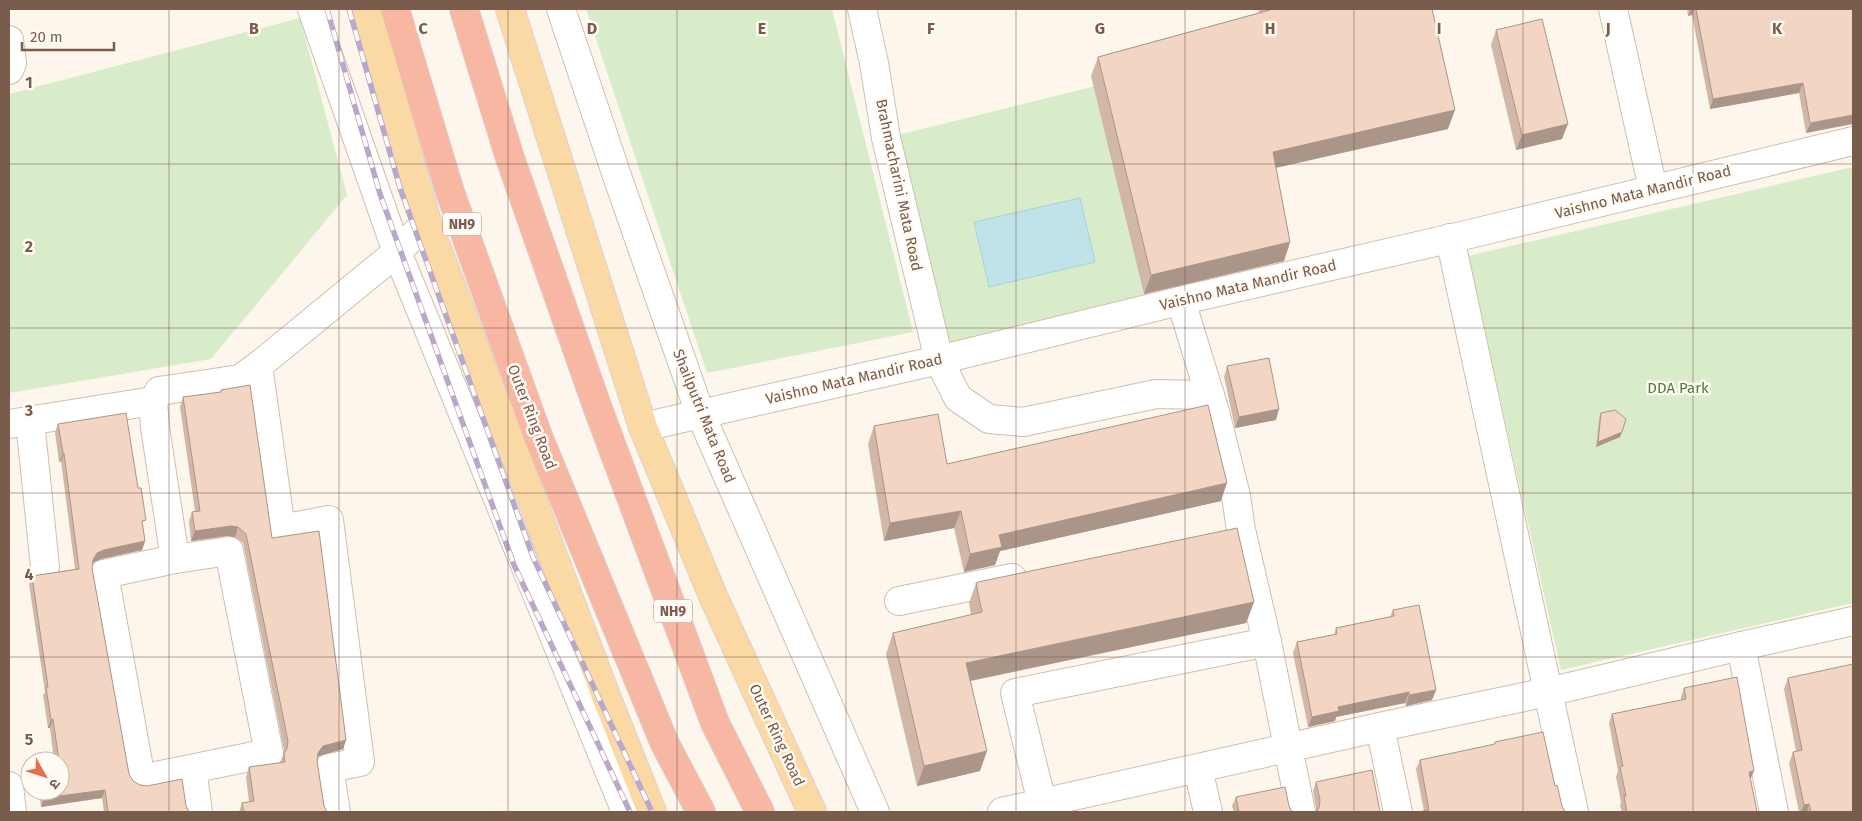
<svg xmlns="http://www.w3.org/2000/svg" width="1862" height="821" viewBox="0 0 1862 821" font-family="'Fira Sans','Noto Sans Devanagari',sans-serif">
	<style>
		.green { fill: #d8ecc9 }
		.water { fill: #bfe3e8; stroke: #a5d3da }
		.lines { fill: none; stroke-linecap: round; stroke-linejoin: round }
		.minor-casing { stroke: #d1beb0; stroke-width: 30 }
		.major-casing { stroke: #dad1cd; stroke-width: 30 }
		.highway-casing { stroke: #dad1cd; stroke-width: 30 }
		.minor { stroke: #fff; stroke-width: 28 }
		.major { stroke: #fbd9a5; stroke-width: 28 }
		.highway { stroke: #f7b7a3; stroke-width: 28 }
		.rail-casing { stroke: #b9a8c9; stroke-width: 5.5 }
		.rail { stroke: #fffaf3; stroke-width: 4; stroke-dasharray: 11; stroke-linecap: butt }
		.wall { fill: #d1b7a8 }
		.shaded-wall { fill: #aa9588 }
		.building { fill: #f3d5c3; stroke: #aa9588 }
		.grid { fill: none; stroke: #7a5c4d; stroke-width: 1; stroke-opacity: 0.55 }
		.labels { text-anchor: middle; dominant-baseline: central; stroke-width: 5; stroke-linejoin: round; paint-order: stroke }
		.shield { fill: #fffaf3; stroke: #a28b7f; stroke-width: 1 }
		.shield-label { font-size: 14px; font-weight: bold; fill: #7a5c4d }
		.street-label { font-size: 15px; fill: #7a5c4d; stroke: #fffaf3 }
		.park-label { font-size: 15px; fill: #537a41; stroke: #fffaf3 }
		.grid-label { font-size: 16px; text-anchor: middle; font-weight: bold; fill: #7a5c4d; stroke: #fffaf3; stroke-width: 5; stroke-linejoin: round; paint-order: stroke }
	</style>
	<rect width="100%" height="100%" fill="#fdf6ec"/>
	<g class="green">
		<polygon points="586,9 832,9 913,332 707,373"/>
		<polygon points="300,18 347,195 211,359 9,393 9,94"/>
		<polygon points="1096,86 1150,308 939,360 886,138"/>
		<polygon points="1853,167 1853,603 1561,670 1468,256"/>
	</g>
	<polygon class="water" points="1080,198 1095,262 989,287 974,222"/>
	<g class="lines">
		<defs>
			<g id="minor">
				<polyline points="312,9 397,252 626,812"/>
				<polyline points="561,9 617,176 700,413 875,812"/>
				<polyline points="862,9 874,63 886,138 939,360 958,398 989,419 1023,422 1156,394 1210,395"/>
				<polyline points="1613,9 1653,189"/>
				<polyline points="9,40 12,63 9,70"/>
				<polyline points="1450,238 1574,812"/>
				<polyline points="1181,301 1215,412 1236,496 1241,530 1267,642 1301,812"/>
				<polyline points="258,366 281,529 329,520 360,762 329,768 336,812"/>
				<polyline points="30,421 45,567"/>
				<polyline points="9,424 153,401"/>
				<polyline points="643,427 939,360 1192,298 1470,234 1853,141"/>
				<polygon points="229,551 269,753 141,779 104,574 175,559"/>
				<polyline points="175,559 155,427 153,401 159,391 240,379 258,366 397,252 427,222"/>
				<polyline points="899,601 1012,578"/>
				<polyline points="1741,646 1774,812"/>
				<polyline points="1380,727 1398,812"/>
				<polyline points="192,769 198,812"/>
				<polyline points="1198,769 1208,812"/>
				<polyline points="9,786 12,812"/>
				<polyline points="1042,803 1015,693 1267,642"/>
				<polyline points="1002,812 1380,727 1548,692 1741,646 1853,621"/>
			</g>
			<g id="major">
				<polyline points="367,9 427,222 606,696 652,812"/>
				<polyline points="510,9 643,427 713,596 812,812"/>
			</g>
			<g id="highway">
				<polyline points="395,9 450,192 538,436 665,744 701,812"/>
				<polyline points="464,9 510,158 597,406 715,723 760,812"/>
			</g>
		</defs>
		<use href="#minor" class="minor-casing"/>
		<use href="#major" class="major-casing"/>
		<use href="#highway" class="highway-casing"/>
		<use href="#minor" class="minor"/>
		<use href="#major" class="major"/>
		<use href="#highway" class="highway"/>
		<defs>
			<g id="rail">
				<polyline points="327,9 380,194 514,565 630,812"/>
				<polyline points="349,9 400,188 533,557 652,812"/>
			</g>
		</defs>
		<use href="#rail" class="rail-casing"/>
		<use href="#rail" class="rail"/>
	</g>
	<g class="wall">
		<polygon points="1258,9 1432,9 1448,129 1276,168 1290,242 1284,261 1144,294 1091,76 1098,57 1259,13"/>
		<polygon points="1687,9 1853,9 1806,133 1799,93 1710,109 1692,15 1688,16"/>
		<polygon points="1496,30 1562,139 1516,150 1491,45"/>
		<polygon points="1227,366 1276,420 1235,428 1224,377"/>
		<polygon points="221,390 272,538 346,740 343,749 319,756 317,758 317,761 324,806 327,812 239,812 242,803 249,802 246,777 249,767 280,763 284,753 284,750 243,543 235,537 227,536 191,541 189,521 192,512 195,511 180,407 183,397 220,392"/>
		<polygon points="1601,413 1620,437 1596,447 1599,418"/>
		<polygon points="58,424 143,527 145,541 142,550 101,559 94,562 92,565 92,568 129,774 133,781 140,785 186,806 189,812 104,812 102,798 41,807 39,791 60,791 60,761 54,761 50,728 48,728 43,695 45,692 29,584 32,576 75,569 61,461 59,462 55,432"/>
		<polygon points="874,426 947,464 1221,501 1000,551 995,565 964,572 954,528 884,541 868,444"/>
		<polygon points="976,583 1254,602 1246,623 971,681 980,771 917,786 886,654 893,633 971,615 969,603"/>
		<polygon points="1393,610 1436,690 1432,700 1406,706 1405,703 1336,717 1335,721 1308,727 1293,653 1297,642 1334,635 1336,628 1390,617"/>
		<polygon points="1788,678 1853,812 1799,812 1789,763 1793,752 1796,751 1784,689"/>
		<polygon points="1684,688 1750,780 1757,812 1622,812 1620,806 1621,802 1616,777 1618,771 1609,723 1612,714 1681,700 1681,697"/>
		<polygon points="1495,742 1555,786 1562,806 1424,811 1416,769 1420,760 1494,745"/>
		<polygon points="1316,782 1380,812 1316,812 1316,809 1313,791"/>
		<polygon points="1236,797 1289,806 1292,812 1234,812 1232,806"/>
	</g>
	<g class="shaded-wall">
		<polygon points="1691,9 1694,9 1692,15 1688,16"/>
		<polygon points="1803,83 1799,93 1710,109 1713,99"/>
		<polygon points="1455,110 1448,129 1266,170 1273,152"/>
		<polygon points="1853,115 1853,124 1806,133 1810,123"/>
		<polygon points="1568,124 1562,139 1516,150 1522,135"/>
		<polygon points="1290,242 1284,261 1144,294 1151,275"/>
		<polygon points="1279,409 1276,420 1235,428 1239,417"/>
		<polygon points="1622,432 1620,437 1596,447 1598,442"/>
		<polygon points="63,453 64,453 61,461 59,462"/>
		<polygon points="1227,483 1221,501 1000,551 995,565 964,572 970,554 999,535"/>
		<polygon points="961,511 954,528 884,541 890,523"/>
		<polygon points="231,526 238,527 235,537 227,536 191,541 195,531"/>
		<polygon points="145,541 142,550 101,559 94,562 89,568 93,560 97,553 104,550"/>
		<polygon points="1254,602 1246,623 959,683 966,663"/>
		<polygon points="1436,690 1432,700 1406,706 1409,695"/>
		<polygon points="1409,692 1405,703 1336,717 1335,721 1308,727 1312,717 1338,707"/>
		<polygon points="53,719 50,728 48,728 51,720"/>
		<polygon points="346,740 343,749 319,756 315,762 318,753 323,746"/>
		<polygon points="987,751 980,771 917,786 924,766"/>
		<polygon points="1754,771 1750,780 1749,772"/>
		<polygon points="105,790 102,798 41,807 44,798"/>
		<polygon points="1809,804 1807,812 1801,812 1804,805"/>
	</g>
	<g class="building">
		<polygon points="1269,9 1432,9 1455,110 1273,152 1290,242 1151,275 1098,57 1270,10"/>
		<polygon points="1696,9 1853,9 1853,115 1810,123 1803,83 1713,99"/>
		<polygon points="1542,19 1568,124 1522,135 1496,30"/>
		<polygon points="1269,358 1279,409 1239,417 1227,366"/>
		<polygon points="250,385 272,538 319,531 346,740 323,746 318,753 317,761 324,806 327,812 244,812 242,803 254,801 249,767 285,762 284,754 287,748 288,741 246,534 238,527 231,526 195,531 192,512 200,511 183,397 221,392 221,390"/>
		<polygon points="1208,405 1227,483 999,535 1002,547 970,554 961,511 890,523 874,426 938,414 947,464"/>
		<polygon points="1615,410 1626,419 1622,432 1598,442 1601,413"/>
		<polygon points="126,413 138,488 141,488 146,520 142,521 145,541 104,550 97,553 93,560 92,568 129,774 133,781 140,785 147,786 182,779 186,806 189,812 108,812 105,790 44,798 43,791 60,791 60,761 59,761 53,719 51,720 46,687 48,687 32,576 79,569 64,453 63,453 58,424"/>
		<polygon points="1237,528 1254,602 966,663 987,751 924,766 893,633 982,612 976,583 978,582"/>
		<polygon points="1419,605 1436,690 1409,695 1409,692 1338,707 1339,711 1312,717 1297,642 1337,634 1336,628 1394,616 1393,610"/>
		<polygon points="1853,664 1853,812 1811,812 1809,804 1804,805 1793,752 1802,750 1788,678"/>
		<polygon points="1737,677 1754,771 1749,772 1757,812 1627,812 1624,796 1626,796 1620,767 1623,766 1612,714 1686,699 1684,688"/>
		<polygon points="1543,732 1555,786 1557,785 1562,806 1565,812 1417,812 1429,810 1420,760 1495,744 1495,742"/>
		<polygon points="1372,770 1380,812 1316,812 1319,808 1320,800 1316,782"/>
		<polygon points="1285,787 1289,806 1292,812 1239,812 1236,797"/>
	</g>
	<path class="grid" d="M169,9V812M339,9V812M508,9V812M677,9V812M846,9V812M1016,9V812M1185,9V812M1354,9V812M1523,9V812M1693,9V812M9,164H1853M9,328H1853M9,493H1853M9,657H1853"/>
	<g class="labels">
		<g class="shield">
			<rect x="443" y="212.5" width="38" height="23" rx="4"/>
			<rect x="654" y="599.5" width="38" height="23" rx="4"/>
		</g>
		<g class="shield-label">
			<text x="462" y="224">NH9</text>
			<text x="673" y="611">NH9</text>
		</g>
		<g class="street-label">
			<text transform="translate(899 185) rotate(78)">Brahmacharini Mata Road</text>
			<text transform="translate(1643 192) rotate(-14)">Vaishno Mata Mandir Road</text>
			<text transform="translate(1248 285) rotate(-13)">Vaishno Mata Mandir Road</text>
			<text transform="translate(854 379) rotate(-13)">Vaishno Mata Mandir Road</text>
			<text transform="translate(704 416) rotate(68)">Shailputri Mata Road</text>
			<text transform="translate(532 417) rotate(69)">Outer Ring Road</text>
			<text transform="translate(777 735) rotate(65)">Outer Ring Road</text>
		</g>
		<g class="park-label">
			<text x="1678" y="388">DDA Park</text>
		</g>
	</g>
	<g class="grid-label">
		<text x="254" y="34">B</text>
		<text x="423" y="34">C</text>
		<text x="592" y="34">D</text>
		<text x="762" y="34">E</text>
		<text x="931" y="34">F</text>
		<text x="1100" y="34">G</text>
		<text x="1270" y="34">H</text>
		<text x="1439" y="34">I</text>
		<text x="1608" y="34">J</text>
		<text x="1777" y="34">K</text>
		<text x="29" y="88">1</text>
		<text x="29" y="252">2</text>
		<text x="29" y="416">3</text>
		<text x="29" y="580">4</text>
		<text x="29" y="745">5</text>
	</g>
	<rect width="1862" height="821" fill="none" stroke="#7a5c4d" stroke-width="20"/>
	<g transform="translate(45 776) rotate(129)"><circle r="24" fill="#fffaf3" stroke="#cabbb1"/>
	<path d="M0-4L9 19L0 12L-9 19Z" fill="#e76f51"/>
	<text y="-8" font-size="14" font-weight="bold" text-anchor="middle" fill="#7a5c4d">उ</text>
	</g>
	<path d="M22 42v8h92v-8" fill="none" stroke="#7a5c4d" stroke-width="2.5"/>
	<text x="30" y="42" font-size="15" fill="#7a5c4d" stroke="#fffaf3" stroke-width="4" paint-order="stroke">20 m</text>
</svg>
